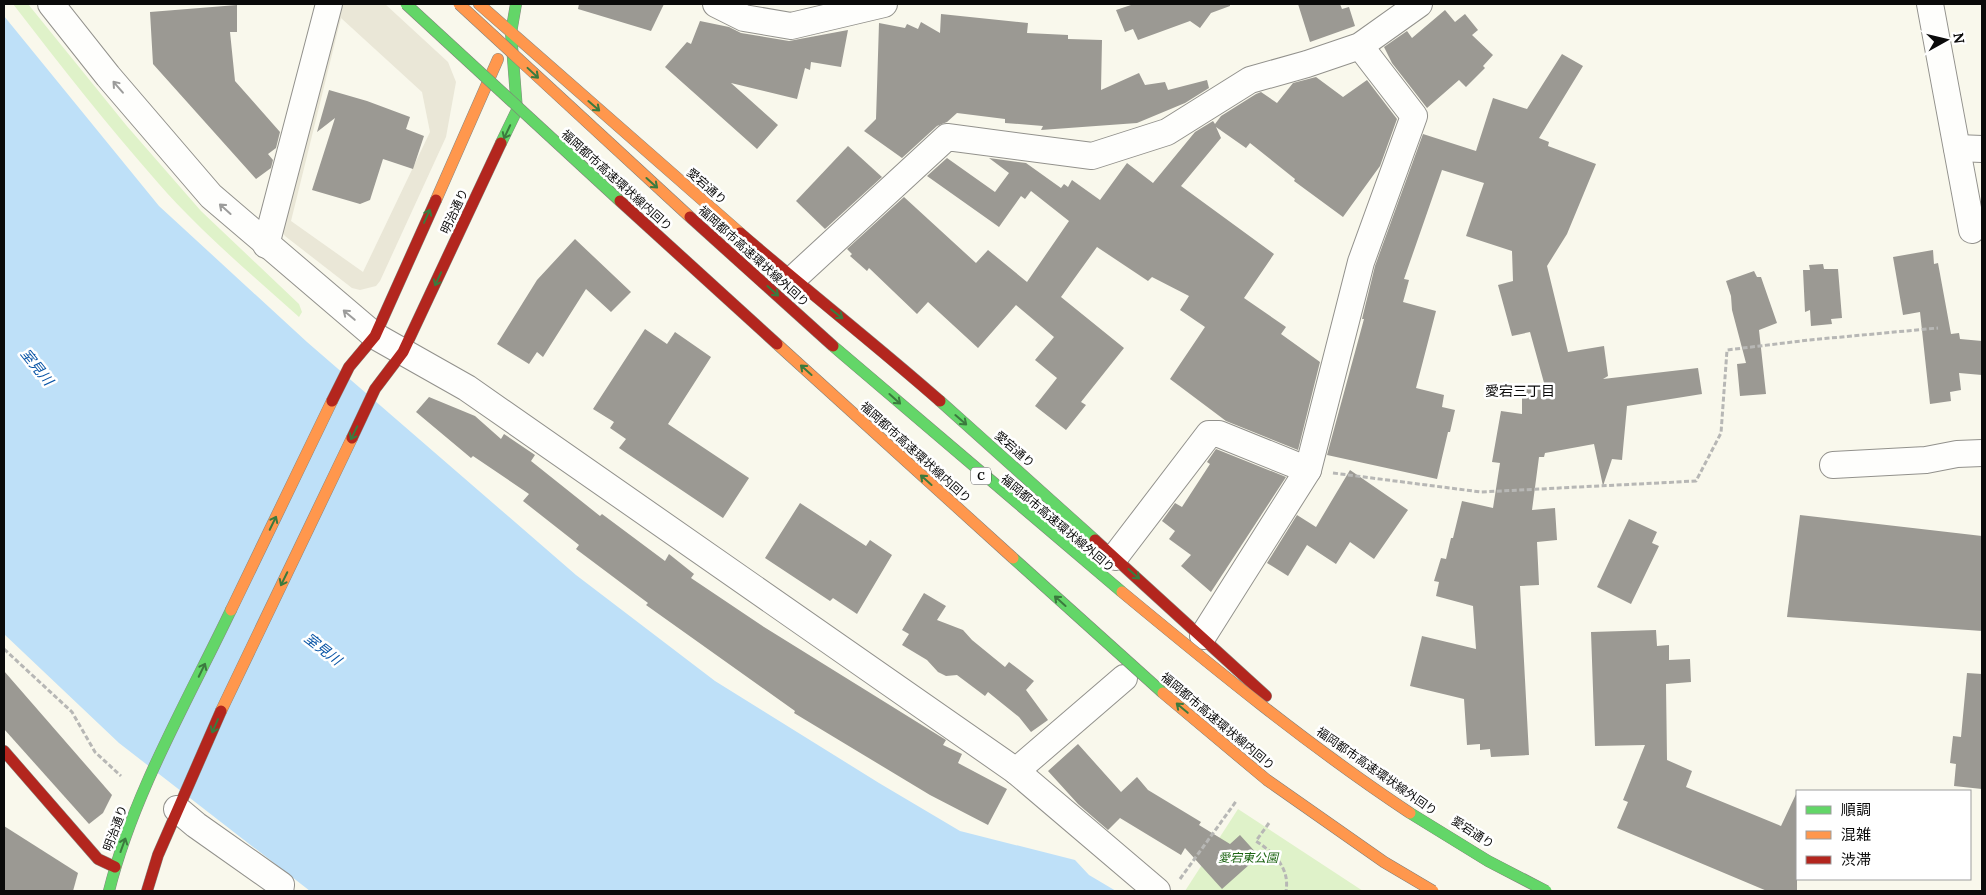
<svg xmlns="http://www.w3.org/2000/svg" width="1986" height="895" viewBox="0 0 1986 895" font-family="Lora,'Noto Sans JP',serif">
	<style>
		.green { fill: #dff2c9 }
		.plaza { fill: #eae7d7; fill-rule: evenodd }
		.water { fill: #bee0f8 }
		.building { fill: #9b9993 }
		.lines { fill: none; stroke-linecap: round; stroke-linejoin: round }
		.street-casing { stroke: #92918c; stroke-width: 28 }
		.fast-casing { stroke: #888882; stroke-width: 12 }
		.slow-casing { stroke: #888882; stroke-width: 12 }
		.jam-casing { stroke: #888882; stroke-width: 12 }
		.path { stroke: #b7b7b5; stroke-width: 3; stroke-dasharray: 5 2.5; stroke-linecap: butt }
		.street { stroke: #fefefc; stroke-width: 26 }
		.fast { stroke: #63d668; stroke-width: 11 }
		.slow { stroke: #ff974d; stroke-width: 11 }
		.jam { stroke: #b3261e; stroke-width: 11 }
		.fast-bridge-casing { stroke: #7f7e79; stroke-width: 12; stroke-linecap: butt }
		.slow-bridge-casing { stroke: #7f7e79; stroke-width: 12; stroke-linecap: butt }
		.jam-bridge-casing { stroke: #7f7e79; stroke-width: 12; stroke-linecap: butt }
		.fast-bridge { stroke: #63d668; stroke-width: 11 }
		.slow-bridge { stroke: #ff974d; stroke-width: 11 }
		.jam-bridge { stroke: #b3261e; stroke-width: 11 }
		.oneway { stroke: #3b7a3e }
		.oneway2 { stroke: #9c9c9b }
		.labels { text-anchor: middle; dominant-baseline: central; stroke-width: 5; stroke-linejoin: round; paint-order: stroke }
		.shield { fill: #fff; stroke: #545454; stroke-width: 1 }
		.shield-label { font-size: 11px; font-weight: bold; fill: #0a0a0a }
		.street-label { font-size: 12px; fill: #0a0a0a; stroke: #fff }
		.park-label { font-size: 12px; font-style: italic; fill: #1f6615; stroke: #fff }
		.water-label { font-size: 14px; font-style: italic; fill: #0854a6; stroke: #fff }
		.neighbourhood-label { font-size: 14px; fill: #0a0a0a; stroke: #fff }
	</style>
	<rect width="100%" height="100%" fill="#f9f8ec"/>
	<g class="green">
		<path d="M13,4H28L126,125L201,211L299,304L302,312L299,317C251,274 201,232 159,184C108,126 60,65 13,4Z"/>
		<polygon points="1238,809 1363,891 1185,891"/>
	</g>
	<path class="plaza" d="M337,4H385L448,62L456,82L446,137L380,281L376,286L360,290L352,288L285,236L281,230ZM341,18L422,92L430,132L363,272L291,221Z"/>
	<polygon class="water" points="4,16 159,206 307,342 576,575 715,681 879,783 960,831 1075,860 1089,875 1116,891 310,891 119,743 4,634"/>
	<g class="building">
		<polygon points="579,4 664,4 651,31 578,9"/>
		<polygon points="1134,4 1230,4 1230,6 1211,13 1200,28 1190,21 1138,40 1133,29 1125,32 1116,10"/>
		<polygon points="1298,4 1340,4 1342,9 1349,7 1355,26 1310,42"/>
		<polygon points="237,5 237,32 230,32 235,81 280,132 276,148 268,154 273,160 271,168 256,179 153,64 150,12"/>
		<polygon points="1445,10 1455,22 1465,14 1478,30 1472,35 1493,55 1483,66 1485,68 1466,87 1459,80 1427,108 1392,63 1384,47 1407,31 1412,38"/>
		<polygon points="941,14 1028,23 1027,33 1068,35 1068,39 1102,40 1101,90 1139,73 1145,85 1165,82 1168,90 1207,80 1209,88 1185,103 1137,123 1041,130 1043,126 1005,123 1005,119 957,113 947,122 937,126 902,158 864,131 876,119 879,23 905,28 907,24 918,29 921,22 940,33"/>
		<polygon points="700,21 729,27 741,33 789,41 848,30 841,67 811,62 810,70 805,68 797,99 731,83 778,125 757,149 665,67 687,42 691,44"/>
		<polygon points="1562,54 1583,66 1539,138 1549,142 1548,146 1596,164 1567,234 1547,266 1568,352 1604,346 1608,376 1603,379 1698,368 1702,394 1627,406 1622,460 1612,459 1603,486 1594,444 1545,453 1544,457 1539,457 1532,510 1555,508 1557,540 1537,542 1539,585 1520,586 1529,755 1491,757 1490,749 1480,750 1480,744 1467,745 1464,699 1410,686 1422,636 1476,649 1473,606 1436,596 1439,582 1434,581 1441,558 1446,559 1451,538 1453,538 1462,501 1493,508 1500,463 1492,462 1501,411 1522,414 1522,389 1546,390 1530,332 1512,336 1498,285 1513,281 1512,251 1466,236 1484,183 1442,170 1404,279 1409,280 1403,302 1436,311 1416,388 1444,395 1442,407 1455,410 1450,432 1448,432 1437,479 1327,455 1364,319 1362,319 1375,266 1423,134 1476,151 1493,98 1527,109"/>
		<polygon points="1316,77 1343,97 1367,80 1397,119 1380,166 1343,217 1294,181 1295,179 1250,143 1246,148 1216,127 1221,138 1181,186 1274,254 1244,298 1286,327 1281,334 1320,362 1298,450 1226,421 1170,379 1205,327 1180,310 1189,296 1152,277 1148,281 1097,247 1061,297 1124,348 1081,402 1086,405 1066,430 1035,406 1057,378 1035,360 1054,337 1016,305 978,348 928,302 917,314 869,268 867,271 850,256 852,254 847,249 904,197 976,263 988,250 1027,282 1069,221 1031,191 1025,199 1021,196 999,227 927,176 947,158 995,192 1009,173 989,158 1026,163 1061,188 1064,184 1068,187 1072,180 1100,200 1127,163 1153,183 1195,132 1213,121 1215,124 1221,116 1256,94 1261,92 1277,103 1293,83"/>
		<polygon points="329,90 367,101 410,117 406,129 424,136 413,169 383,159 370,200 360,204 312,190 335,118 317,132"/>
		<polygon points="848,146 882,177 825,229 796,201"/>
		<polygon points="575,239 631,292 611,312 586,289 543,357 537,352 529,364 497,344 537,280"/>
		<polygon points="1933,250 1934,264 1938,263 1951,334 1959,333 1960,339 1982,341 1982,375 1959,373 1961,390 1950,392 1951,401 1930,404 1920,312 1903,315 1893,257"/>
		<polygon points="1823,264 1824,269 1838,269 1842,318 1831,319 1832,324 1811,326 1810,310 1805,312 1803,270 1810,270 1809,265"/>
		<polygon points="1754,271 1757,277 1761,277 1777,323 1759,330 1766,394 1740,396 1737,364 1746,363 1732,310 1731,296 1726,281"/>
		<polygon points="645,329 667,344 675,332 711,357 668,424 749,478 723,518 619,448 626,439 610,428 614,422 593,409"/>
		<polygon points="429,397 475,416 501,439 504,434 535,455 531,461 600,516 602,514 665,561 669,554 694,574 691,578 764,627 946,740 943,745 962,754 958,763 1007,789 988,825 930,795 794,713 795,711 646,605 648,603 576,549 579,545 523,501 529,494 473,456 471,458 416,412"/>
		<polygon points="1216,449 1286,477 1211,592 1181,566 1191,555 1169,539 1175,531 1162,521 1175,503 1182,507 1210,464 1207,462"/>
		<polygon points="1350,470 1408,510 1374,559 1350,542 1336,564 1307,545 1288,576 1267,563 1297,515 1316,527"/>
		<polygon points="800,503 866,546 870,540 892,555 857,614 833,598 830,601 765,558"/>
		<polygon points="1800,515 1982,536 1982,631 1787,617"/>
		<polygon points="1629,519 1657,532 1652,543 1659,546 1631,604 1597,587"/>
		<polygon points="924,593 946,606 937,620 963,630 972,640 1005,667 1009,662 1034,681 1026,690 1048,720 1031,732 1019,717 988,692 985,696 957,675 946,676 938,672 927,660 902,645 909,634 902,630"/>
		<polygon points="1656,630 1657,646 1669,645 1669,660 1690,659 1691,682 1666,684 1667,760 1692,771 1686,787 1781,826 1797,792 1797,891 1767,891 1617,828 1628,802 1623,800 1645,745 1595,746 1591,632"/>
		<polygon points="4,671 112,795 103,813 89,824 4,729"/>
		<polygon points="1967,673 1982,674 1982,789 1954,786 1956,764 1950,763 1953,736 1961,737"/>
		<polygon points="1078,744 1121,792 1137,777 1148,790 1201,822 1199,825 1230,844 1240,835 1259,856 1222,889 1185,848 1181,855 1120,818 1108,830 1078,804 1048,771"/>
		<polygon points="4,826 78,873 73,891 4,891"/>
	</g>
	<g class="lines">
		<defs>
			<g id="street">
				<polyline points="51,4 108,76 211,196 375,336 467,388 1016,771 1157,891"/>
				<polyline points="716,4 744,18 791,26 884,4"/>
				<polyline points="1930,4 1972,230"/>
				<polyline points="1957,148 1982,149"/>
				<polyline points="266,245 329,4"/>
				<polyline points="793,279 947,137 1092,156 1167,132 1250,80 1307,64 1360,46 1419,4"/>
				<polyline points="1833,465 1926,460 1957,454 1982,453"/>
				<polyline points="1115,557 1209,434 1219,434 1308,470"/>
				<polyline points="1203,636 1308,470 1361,262 1414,116 1360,46"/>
				<polyline points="1016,771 1124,678"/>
				<polyline points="177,809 196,825 281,885 280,891"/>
			</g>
			<g id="fast">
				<polyline points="501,143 517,110 511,33 516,4"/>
				<polyline points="940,401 1095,540"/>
				<path d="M109,891C133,794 188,700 231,610"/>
			</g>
			<g id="slow">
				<polyline points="479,4 740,233"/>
				<polyline points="436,200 498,59"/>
				<polyline points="231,610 332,401"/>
				<polyline points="221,711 352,438"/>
			</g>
			<g id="jam">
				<path d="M740,233C806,290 874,343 940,401"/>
				<polyline points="332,401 349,367 375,336 436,200"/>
				<polyline points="352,438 375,389 403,352 501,143"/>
				<polyline points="1095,540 1266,696"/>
				<polyline points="4,751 98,859 115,867"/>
				<polyline points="147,891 158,855 221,711"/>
			</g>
		</defs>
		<use href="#street" class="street-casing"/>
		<use href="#fast" class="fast-casing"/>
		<use href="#slow" class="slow-casing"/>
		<use href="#jam" class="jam-casing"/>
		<g class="path">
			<polyline points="1333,473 1481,492 1696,481 1721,433 1727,350 1809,340 1938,328"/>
			<polyline points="4,649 72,712 95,752 121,776"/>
			<path d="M1269,823L1256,841C1274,853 1290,868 1286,891"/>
			<polyline points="1180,879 1237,800"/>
		</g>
		<use href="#street" class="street"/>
		<use href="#fast" class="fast"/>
		<use href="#slow" class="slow"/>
		<use href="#jam" class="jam"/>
		<defs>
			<g id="fast-bridge">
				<polyline points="406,4 620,201"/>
				<polyline points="833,346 1122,592"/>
				<polyline points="1013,558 1163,693"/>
				<polyline points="1410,813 1488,861 1546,891"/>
			</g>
			<g id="slow-bridge">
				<polyline points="459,4 690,217"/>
				<polyline points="777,344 1013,558"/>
				<path d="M1122,592C1215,669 1309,746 1410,813"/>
				<polyline points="1163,693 1267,780 1384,862 1433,891"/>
			</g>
			<g id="jam-bridge">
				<polyline points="620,201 777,344"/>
				<polyline points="690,217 833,346"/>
			</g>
		</defs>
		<use href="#fast-bridge" class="fast-bridge-casing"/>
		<use href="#slow-bridge" class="slow-bridge-casing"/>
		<use href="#jam-bridge" class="jam-bridge-casing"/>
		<use href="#fast-bridge" class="fast-bridge"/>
		<use href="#slow-bridge" class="slow-bridge"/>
		<use href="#jam-bridge" class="jam-bridge"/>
	</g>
	<defs><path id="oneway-shaft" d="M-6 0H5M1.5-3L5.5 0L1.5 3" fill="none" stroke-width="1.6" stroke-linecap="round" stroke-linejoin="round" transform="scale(1.25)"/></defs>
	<g class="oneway">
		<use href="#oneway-shaft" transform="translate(533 73) rotate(43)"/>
		<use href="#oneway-shaft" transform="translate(594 106) rotate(41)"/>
		<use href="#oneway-shaft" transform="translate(507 132) rotate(115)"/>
		<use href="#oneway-shaft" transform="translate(652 183) rotate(42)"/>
		<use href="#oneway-shaft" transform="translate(427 216) rotate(-66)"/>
		<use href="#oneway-shaft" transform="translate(438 279) rotate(115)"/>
		<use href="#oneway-shaft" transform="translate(773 291) rotate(42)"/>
		<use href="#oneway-shaft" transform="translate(837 314) rotate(38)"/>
		<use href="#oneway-shaft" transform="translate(806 370) rotate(-138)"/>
		<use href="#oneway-shaft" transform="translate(895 399) rotate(42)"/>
		<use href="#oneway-shaft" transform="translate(961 420) rotate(41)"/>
		<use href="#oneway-shaft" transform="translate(354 433) rotate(116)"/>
		<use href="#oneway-shaft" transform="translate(926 480) rotate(-138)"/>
		<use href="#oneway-shaft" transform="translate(273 523) rotate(-64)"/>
		<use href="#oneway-shaft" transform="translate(1134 574) rotate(42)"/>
		<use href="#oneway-shaft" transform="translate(284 579) rotate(116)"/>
		<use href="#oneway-shaft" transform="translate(1060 601) rotate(-138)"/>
		<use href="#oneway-shaft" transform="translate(202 670) rotate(-64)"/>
		<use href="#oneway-shaft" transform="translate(1182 708) rotate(-140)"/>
		<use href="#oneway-shaft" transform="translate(215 726) rotate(114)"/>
		<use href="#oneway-shaft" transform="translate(123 845) rotate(-70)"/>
	</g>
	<g class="oneway2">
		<use href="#oneway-shaft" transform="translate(118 87) rotate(-131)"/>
		<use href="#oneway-shaft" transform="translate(225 209) rotate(-138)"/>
		<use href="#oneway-shaft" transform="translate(349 315) rotate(-140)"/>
	</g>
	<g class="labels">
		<rect class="shield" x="971" y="467.5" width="20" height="17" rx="4"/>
		<g class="shield-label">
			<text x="981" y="476">C</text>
		</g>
		<g class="street-label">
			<text transform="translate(617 180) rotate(42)">福岡都市高速環状線内回り</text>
			<text transform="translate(707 186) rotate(41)">愛宕通り</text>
			<text transform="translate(454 211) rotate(-65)">明治通り</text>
			<text transform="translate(754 256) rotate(42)">福岡都市高速環状線外回り</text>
			<text transform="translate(1015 449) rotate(41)">愛宕通り</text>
			<text transform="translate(916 452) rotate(42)">福岡都市高速環状線内回り</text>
			<text transform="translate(1058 523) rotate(40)">福岡都市高速環状線外回り</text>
			<text transform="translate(1218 721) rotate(40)">福岡都市高速環状線内回り</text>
			<text transform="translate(1377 771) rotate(35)">福岡都市高速環状線外回り</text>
			<text transform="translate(115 828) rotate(-70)">明治通り</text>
			<text transform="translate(1473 832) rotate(33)">愛宕通り</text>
		</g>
		<g class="park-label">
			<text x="1248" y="857">愛宕東公園</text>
		</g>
		<g class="water-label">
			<text transform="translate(37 367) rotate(51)">室見川</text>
			<text transform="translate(323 649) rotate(38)">室見川</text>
		</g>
		<g class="neighbourhood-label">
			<text x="1520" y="391">愛宕三丁目</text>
		</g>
	</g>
	<rect width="1986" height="895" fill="none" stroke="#0a0a0a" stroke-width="10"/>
	<rect x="1796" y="790" width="175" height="90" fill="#ffffff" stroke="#9d9d9d"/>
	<rect x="1806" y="806" width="25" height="8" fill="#63d668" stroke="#9d9d9d"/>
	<text x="1841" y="815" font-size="15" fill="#0a0a0a">順調</text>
	<rect x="1806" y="831" width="25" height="8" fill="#ff974d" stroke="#9d9d9d"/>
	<text x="1841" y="840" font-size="15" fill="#0a0a0a">混雑</text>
	<rect x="1806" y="856" width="25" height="8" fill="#b3261e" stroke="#9d9d9d"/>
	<text x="1841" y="865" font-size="15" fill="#0a0a0a">渋滞</text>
	<g transform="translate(1946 40) rotate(82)" stroke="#ffffff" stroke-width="4" paint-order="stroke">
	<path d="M0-4L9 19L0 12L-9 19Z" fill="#0a0a0a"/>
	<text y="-8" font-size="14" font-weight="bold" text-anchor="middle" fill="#0a0a0a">N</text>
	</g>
</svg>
